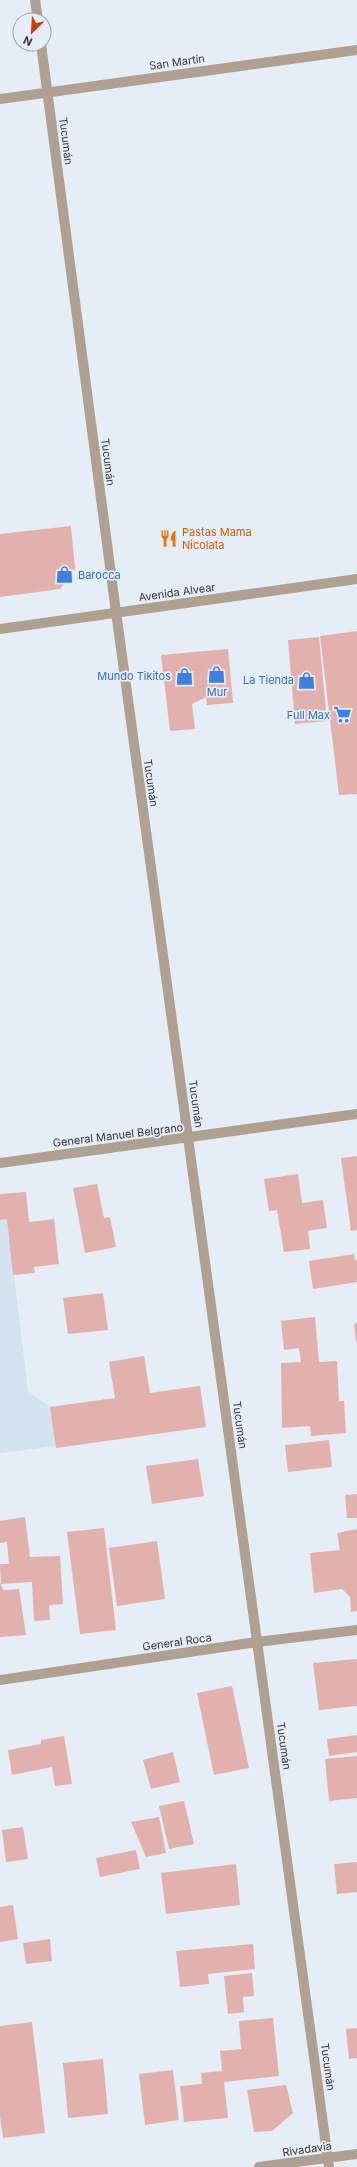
<svg xmlns="http://www.w3.org/2000/svg" width="357" height="2167" viewBox="0 0 357 2167" font-family="Inter,sans-serif">
	<style>
		.built { fill: #d5e2f0 }
		.building { fill: #e3b1ad }
		.lines { fill: none; stroke-linecap: round; stroke-linejoin: round }
		.minor { stroke: #afa092; stroke-width: 10 }
		.labels { text-anchor: middle; dominant-baseline: central; stroke-width: 3.5; stroke-linejoin: round; paint-order: stroke }
		.street-label { font-size: 11px; fill: #35383c; stroke: #e5edf6 }
		.food-label { font-size: 11px; fill: #c56008; stroke: #e5edf6; text-anchor: start }
		.shop-label { font-size: 11px; fill: #366cbe; stroke: #e5edf6; text-anchor: end }
	</style>
	<rect width="100%" height="100%" fill="#e5edf6"/>
	<polygon class="built" points="7,1219 28,1391 50,1407 200,1386 206,1427 0,1453 0,1220"/>
	<g class="building">
		<polygon points="71,526 75,569 60,589 0,597 0,534"/>
		<polygon points="357,631 357,794 339,795 320,636"/>
		<polygon points="319,637 327,721 295,724 288,640"/>
		<polygon points="228,649 233,703 207,705 206,697 192,704 195,729 170,731 161,655"/>
		<polygon points="357,1156 357,1230 351,1231 341,1158"/>
		<polygon points="298,1174 302,1203 323,1200 327,1228 308,1231 310,1249 284,1252 277,1210 269,1211 264,1179"/>
		<polygon points="97,1184 104,1218 110,1217 116,1247 85,1253 73,1188"/>
		<polygon points="26,1192 29,1222 54,1219 59,1264 34,1267 35,1273 13,1275 7,1219 0,1220 0,1194"/>
		<polygon points="354,1254 355,1260 357,1260 357,1282 313,1289 309,1261"/>
		<polygon points="103,1293 108,1330 68,1334 63,1298"/>
		<polygon points="315,1317 319,1362 337,1361 339,1401 344,1401 346,1433 311,1436 310,1426 282,1428 281,1363 301,1362 299,1348 284,1350 281,1321"/>
		<polygon points="357,1323 357,1341 356,1341 354,1324"/>
		<polygon points="144,1356 150,1393 200,1386 206,1427 56,1448 50,1407 115,1398 109,1362"/>
		<polygon points="329,1440 332,1467 288,1472 285,1445"/>
		<polygon points="198,1459 204,1496 152,1504 146,1466"/>
		<polygon points="357,1494 357,1518 347,1518 345,1495"/>
		<polygon points="25,1517 30,1557 60,1556 63,1604 49,1605 50,1620 34,1621 32,1582 1,1584 0,1564 9,1564 7,1542 0,1543 0,1521"/>
		<polygon points="104,1528 116,1630 80,1634 67,1532"/>
		<polygon points="357,1529 357,1611 351,1612 350,1597 342,1589 314,1593 310,1553 340,1550 337,1533"/>
		<polygon points="157,1541 165,1599 117,1606 109,1548"/>
		<polygon points="0,1582 3,1590 19,1589 26,1635 0,1637"/>
		<polygon points="357,1659 357,1706 319,1710 313,1663"/>
		<polygon points="232,1686 249,1768 214,1775 197,1693"/>
		<polygon points="357,1735 357,1752 329,1756 327,1739"/>
		<polygon points="64,1736 72,1784 55,1786 52,1767 12,1775 8,1750 41,1744 41,1740"/>
		<polygon points="173,1752 180,1782 151,1789 143,1760"/>
		<polygon points="357,1756 357,1798 329,1801 325,1759"/>
		<polygon points="184,1801 194,1844 169,1849 159,1806"/>
		<polygon points="159,1817 166,1853 146,1857 131,1822"/>
		<polygon points="23,1827 28,1859 6,1862 2,1830"/>
		<polygon points="136,1850 140,1869 100,1877 96,1858"/>
		<polygon points="357,1862 357,1892 337,1894 334,1864"/>
		<polygon points="236,1864 240,1905 166,1914 161,1873"/>
		<polygon points="13,1905 18,1939 0,1942 0,1907"/>
		<polygon points="50,1939 52,1961 26,1964 23,1943"/>
		<polygon points="253,1944 255,1969 208,1974 209,1984 180,1987 176,1951"/>
		<polygon points="252,1973 254,1996 243,1997 244,2012 228,2014 224,1976"/>
		<polygon points="273,2018 279,2076 224,2082 228,2118 184,2122 180,2086 202,2084 201,2073 222,2071 220,2051 241,2049 239,2021"/>
		<polygon points="32,2022 45,2133 3,2138 0,2116 0,2026"/>
		<polygon points="357,2028 357,2058 349,2059 346,2029"/>
		<polygon points="103,2059 108,2114 68,2118 63,2063"/>
		<polygon points="173,2070 179,2120 145,2125 139,2074"/>
		<polygon points="286,2085 293,2113 272,2131 254,2132 247,2090"/>
	</g>
	<g class="lines">
		<g class="minor">
			<polyline points="35,0 38,20"/>
			<polyline points="41,44 116,612 329,2167"/>
			<polyline points="0,99 357,50"/>
			<polyline points="0,629 357,579"/>
			<polyline points="0,1163 357,1114"/>
			<polyline points="0,1680 257,1642 357,1630"/>
			<polyline points="259,2167 357,2154"/>
		</g>
	</g>
	<defs>
		<symbol id="restaurant-bare" viewBox="-9 -9 18 18"><path d="M-5-6h1v4h1v-4h1v4h1v-4h1v5L-1.5 .5V6h-2V.5L-5-1ZM5-6V6H3V1.5H1.5Q1.5-4 5-6Z" fill="#e8710a" stroke="#e5edf6" stroke-width="2.5" paint-order="stroke"/></symbol>
		<symbol id="shop-bare" viewBox="-9 -9 18 18"><path d="M-5-2.5h2.3a2.7 3.5 0 0 1 5.4 0H5L5.5 6h-11ZM-1.5-2.5h3a1.5 2.3 0 0 0-3 0Z" fill="#3f7fe0" stroke="#e5edf6" stroke-width="2.5" paint-order="stroke"/></symbol>
		<symbol id="supermarket-bare" viewBox="-9 -9 18 18"><path d="M-6-5.5h2.5l.6 2H6L4.5 2H-2.5L-4.4-4H-6ZM-1.5 3.2a1.3 1.3 0 1 0 .1 0ZM3 3.2a1.3 1.3 0 1 0 .1 0Z" fill="#3f7fe0" stroke="#e5edf6" stroke-width="2.5" paint-order="stroke"/></symbol>
	</defs>
	<g fill-rule="evenodd">
		<use href="#restaurant-bare" x="156" y="526" width="25" height="25"/>
		<use href="#shop-bare" x="52" y="562" width="25" height="25"/>
		<use href="#shop-bare" x="204" y="662" width="25" height="25"/>
		<use href="#shop-bare" x="172" y="664" width="25" height="25"/>
		<use href="#shop-bare" x="294" y="668" width="25" height="25"/>
		<use href="#supermarket-bare" x="330" y="702" width="25" height="25"/>
	</g>
	<g class="labels">
		<g class="street-label">
			<text transform="translate(177 62) rotate(-8)">San Martín</text>
			<text transform="translate(66 141) rotate(83)">Tucumán</text>
			<text transform="translate(108 462) rotate(83)">Tucumán</text>
			<text transform="translate(177 592) rotate(-8)">Avenida Alvear</text>
			<text transform="translate(151 783) rotate(82)">Tucumán</text>
			<text transform="translate(196 1104) rotate(82)">Tucumán</text>
			<text transform="translate(118 1135) rotate(-7)">General Manuel Belgrano</text>
			<text transform="translate(240 1425) rotate(82)">Tucumán</text>
			<text transform="translate(177 1642) rotate(-8)">General Roca</text>
			<text transform="translate(284 1746) rotate(82)">Tucumán</text>
			<text transform="translate(328 2067) rotate(82)">Tucumán</text>
			<text transform="translate(307 2149) rotate(-8)">Rivadavia</text>
		</g>
		<g class="food-label">
			<text x="182" y="532">Pastas Mama<tspan x="182" dy="13">Nicolata</tspan></text>
		</g>
		<g class="shop-label">
			<text x="78" y="575" text-anchor="start">Barocca</text>
			<text x="171" y="676">Mundo Tikitos</text>
			<text x="294" y="680">La Tienda</text>
			<text x="217" y="692" text-anchor="middle">Mur</text>
			<text x="330" y="715">Full Max</text>
		</g>
	</g>
	<g transform="translate(32 32) rotate(205)"><circle r="19" fill="#e5edf6" stroke="#9fa5ac"/>
	<path d="M0-3L7 15L0 10L-7 15Z" fill="#c63d12"/>
	<text y="-6" font-size="11" font-weight="bold" text-anchor="middle" fill="#35383c">N</text>
	</g>
</svg>
